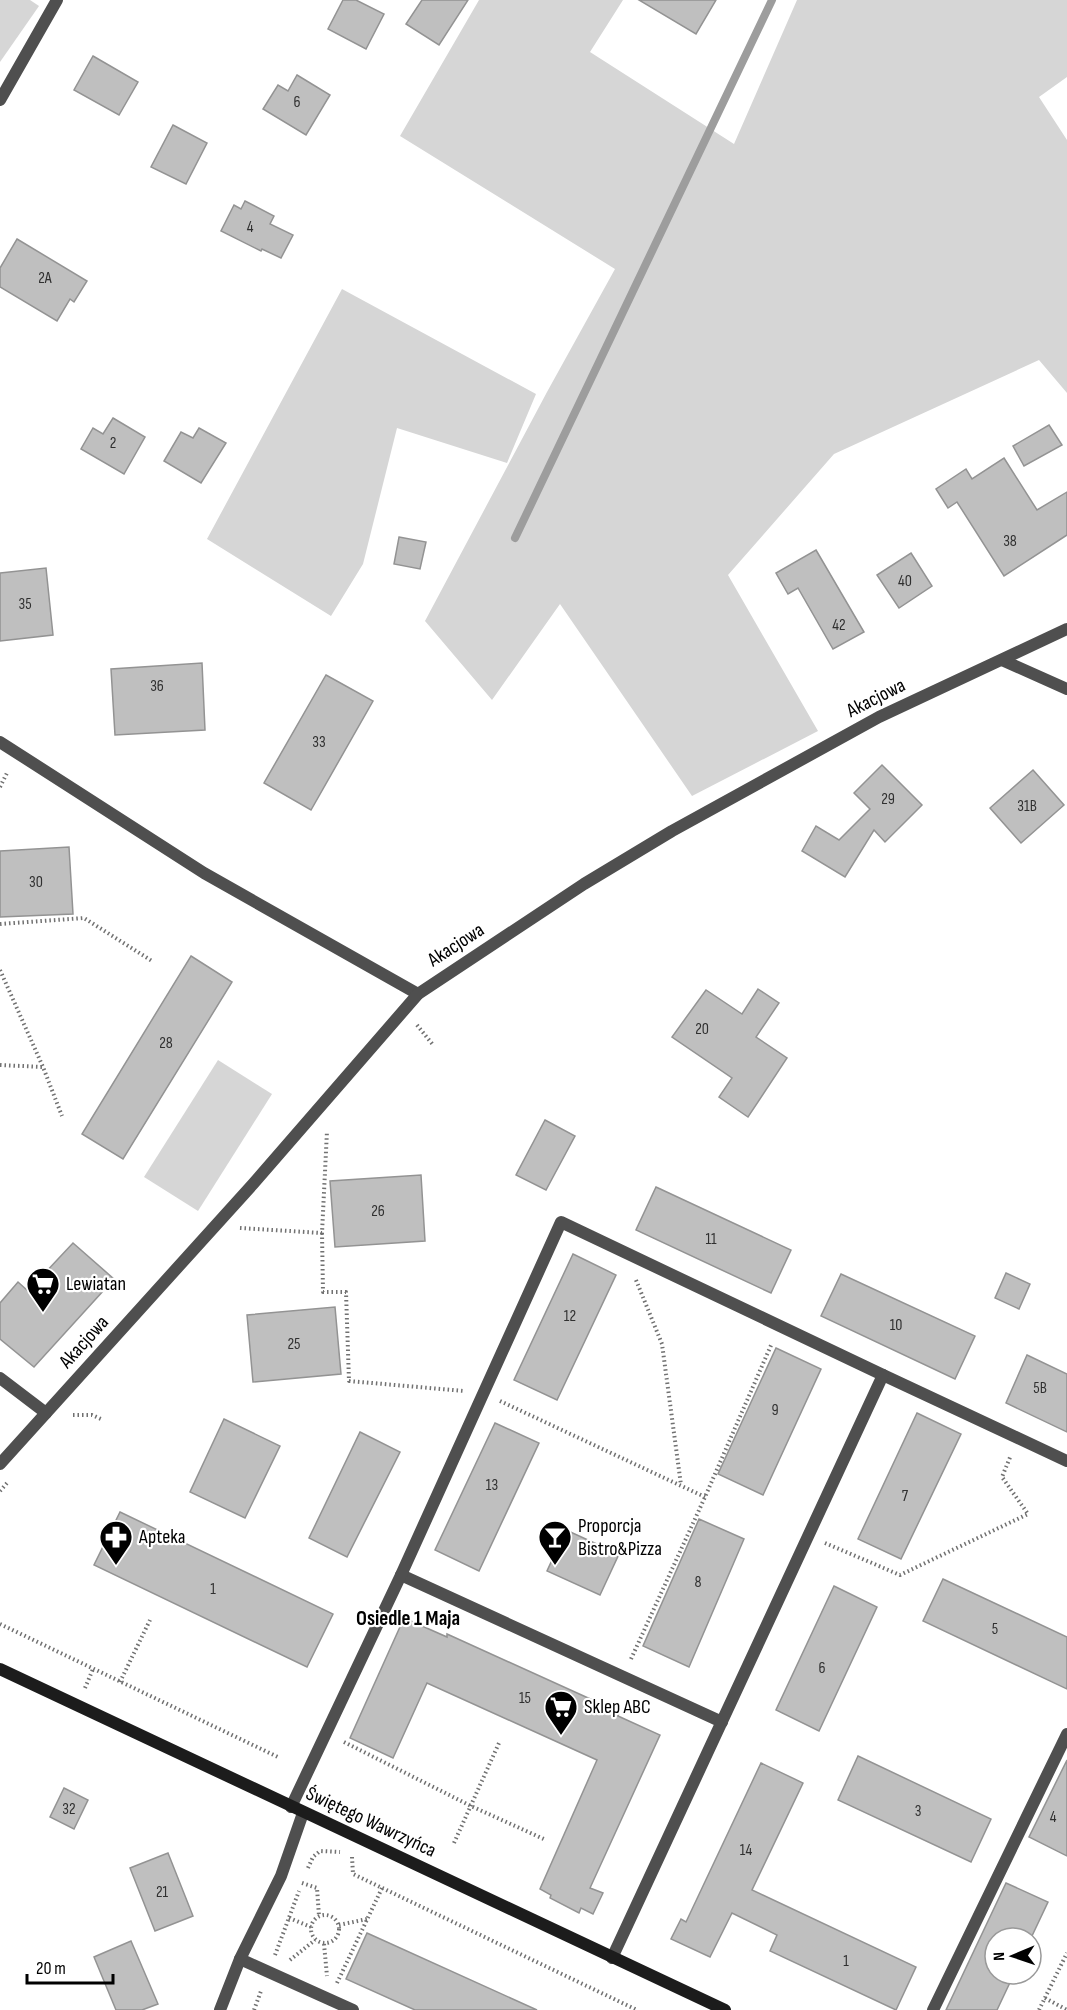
<svg xmlns="http://www.w3.org/2000/svg" width="1067" height="2010" viewBox="0 0 1067 2010" font-family="'Sofia Sans Condensed',sans-serif">
	<style>
		.green { fill: #d6d6d6 }
		.lines { fill: none; stroke-linecap: round; stroke-linejoin: round }
		.stream { stroke: #9d9d9d; stroke-width: 8 }
		.building { fill: #bfbfbf; stroke: #939393; stroke-width: 1.5 }
		.path { stroke: #717171; stroke-width: 4; stroke-dasharray: 1.5 3; stroke-linecap: butt }
		.lane { stroke: #4f4f4f; stroke-width: 12 }
		.street { stroke: #4f4f4f; stroke-width: 12 }
		.secondary { stroke: #1c1c1c; stroke-width: 12 }
		.labels { text-anchor: middle; dominant-baseline: central; stroke-width: 4.5; stroke-linejoin: round; paint-order: stroke }
		.number-label { font-size: 16px; fill: #303030 }
		.street-label { font-size: 20px; fill: #000; stroke: #fff }
		.poi-label { font-size: 20px; fill: #000; stroke: #fff; text-anchor: start }
		.neighbourhood-label { font-size: 21px; font-weight: bold; fill: #000; stroke: #fff }
	</style>
	<rect width="100%" height="100%" fill="#fff"/>
	<g class="green">
		<polygon points="0,0 30,0 39,6 0,62"/>
		<polygon points="479,0 623,0 590,52 734,144 797,0 1067,0 1067,77 1039,97 1067,140 1067,393 1039,360 834,454 728,575 818,731 692,796 560,604 492,700 425,621 547,392 615,269 400,136"/>
		<polygon points="342,289 536,394 507,463 397,428 363,564 331,616 207,539"/>
		<polygon points="218,1060 272,1094 198,1211 144,1177"/>
	</g>
	<g class="lines">
		<polyline class="stream" points="515,538 772,0"/>
	</g>
	<g class="building">
		<polygon points="343,0 356,0 384,14 366,49 328,29"/>
		<polygon points="422,0 468,0 439,45 406,24"/>
		<polygon points="639,0 716,0 696,34"/>
		<polygon points="93,56 138,82 119,115 74,90"/>
		<polygon points="297,75 330,95 306,135 263,109 278,85 288,91"/>
		<polygon points="173,125 207,143 186,184 151,167"/>
		<polygon points="245,201 274,216 270,224 293,235 281,258 262,249 261,251 221,231 234,205 241,209"/>
		<polygon points="17,239 87,281 74,302 70,299 57,321 0,287 0,268"/>
		<polygon points="113,418 145,437 124,474 81,449 93,428 103,434"/>
		<polygon points="1049,425 1062,445 1024,466 1013,446"/>
		<polygon points="199,428 226,443 201,483 164,461 181,432 193,438"/>
		<polygon points="1004,458 1037,510 1067,492 1067,535 1004,576 957,502 948,508 936,489 966,469 972,479"/>
		<polygon points="399,537 426,542 420,569 394,564"/>
		<polygon points="816,550 864,632 833,649 798,588 788,594 776,573"/>
		<polygon points="911,553 932,586 899,608 877,575"/>
		<polygon points="46,568 53,635 0,641 0,573"/>
		<polygon points="202,663 205,730 115,735 111,669"/>
		<polygon points="326,675 373,701 311,810 264,783"/>
		<polygon points="882,765 922,805 885,842 874,830 845,877 802,851 816,826 839,840 870,809 854,793"/>
		<polygon points="1033,770 1064,805 1021,843 990,808"/>
		<polygon points="69,847 73,914 0,917 0,851"/>
		<polygon points="191,956 232,982 123,1159 82,1134"/>
		<polygon points="758,989 779,1003 756,1037 787,1058 748,1117 719,1097 732,1078 672,1037 706,990 742,1014"/>
		<polygon points="545,1120 575,1136 546,1190 516,1175"/>
		<polygon points="421,1175 425,1241 335,1247 330,1181"/>
		<polygon points="656,1187 791,1250 771,1293 636,1230"/>
		<polygon points="73,1243 114,1279 34,1367 0,1339 0,1303 18,1282 28,1291"/>
		<polygon points="573,1254 616,1275 557,1400 514,1380"/>
		<polygon points="1006,1273 1030,1284 1019,1309 995,1298"/>
		<polygon points="841,1274 975,1336 955,1379 821,1316"/>
		<polygon points="335,1307 341,1374 253,1382 247,1315"/>
		<polygon points="776,1348 821,1369 763,1495 718,1474"/>
		<polygon points="1027,1355 1067,1374 1067,1432 1006,1403"/>
		<polygon points="917,1413 961,1434 901,1559 858,1539"/>
		<polygon points="224,1419 280,1446 245,1518 190,1492"/>
		<polygon points="495,1423 539,1443 479,1571 435,1550"/>
		<polygon points="360,1432 400,1452 347,1557 309,1538"/>
		<polygon points="120,1512 333,1614 307,1667 94,1565"/>
		<polygon points="699,1519 744,1539 689,1667 643,1646"/>
		<polygon points="566,1530 619,1554 600,1595 547,1571"/>
		<polygon points="943,1579 1067,1637 1067,1689 923,1621"/>
		<polygon points="834,1586 877,1607 819,1731 776,1710"/>
		<polygon points="404,1618 447,1637 447,1634 619,1712 618,1716 660,1735 590,1888 603,1893 593,1914 581,1908 579,1913 550,1898 551,1895 540,1889 597,1760 427,1683 393,1758 350,1738"/>
		<polygon points="858,1756 991,1819 971,1862 838,1800"/>
		<polygon points="1067,1760 1067,1856 1029,1837"/>
		<polygon points="761,1763 803,1783 752,1890 916,1967 896,2010 770,1951 777,1935 732,1913 710,1957 671,1939 681,1919 686,1922"/>
		<polygon points="64,1788 88,1800 74,1829 50,1817"/>
		<polygon points="168,1853 193,1916 155,1931 130,1868"/>
		<polygon points="1006,1883 1048,1902 1031,1938 995,1938 995,1974 1014,1974 997,2010 946,2010"/>
		<polygon points="367,1933 537,2010 415,2010 346,1979"/>
		<polygon points="131,1941 158,2004 142,2010 116,2010 94,1957"/>
	</g>
	<g class="lines">
		<g class="path">
			<polyline points="0,787 8,771"/>
			<polyline points="0,924 84,918 152,961"/>
			<polyline points="0,970 43,1067"/>
			<polyline points="417,1025 434,1046"/>
			<polyline points="0,1065 43,1067 62,1116"/>
			<polyline points="240,1228 322,1233 327,1131"/>
			<polyline points="322,1233 323,1292 346,1292 349,1381 464,1391"/>
			<polyline points="636,1280 662,1344 681,1485"/>
			<polyline points="500,1401 705,1497"/>
			<polyline points="73,1415 92,1415 101,1419"/>
			<polyline points="0,1491 7,1483"/>
			<polyline points="825,1543 900,1575 1028,1514 1002,1477 1011,1455"/>
			<polyline points="0,1624 280,1758"/>
			<polyline points="631,1659 705,1497 772,1343"/>
			<polyline points="120,1682 150,1620"/>
			<polyline points="85,1688 93,1669"/>
			<polyline points="344,1742 471,1806 546,1840"/>
			<polyline points="454,1843 499,1743"/>
			<polyline points="352,1857 353,1874 637,2010"/>
			<polyline points="308,1868 313,1857 320,1851 340,1852"/>
			<polyline points="302,1883 317,1888 319,1916"/>
			<circle cx="325" cy="1929" r="14"/>
			<polyline points="289,1918 311,1927"/>
			<polyline points="339,1925 367,1919"/>
			<polyline points="324,1944 327,1976"/>
			<polyline points="275,1955 299,1891"/>
			<polyline points="290,1960 315,1940"/>
			<polyline points="337,1983 382,1888"/>
			<polyline points="1045,1998 1067,2010"/>
			<polyline points="254,2010 261,1991"/>
			<polyline points="1039,2010 1067,1953"/>
		</g>
		<g class="lane">
			<polyline points="1002,660 1067,689"/>
			<polyline points="0,742 204,873 418,994"/>
			<polyline points="883,1375 1067,1461"/>
			<polyline points="0,1378 46,1413"/>
			<polyline points="401,1575 722,1722"/>
			<polyline points="291,1807 401,1575 561,1222 883,1375 612,1958"/>
			<polyline points="240,1959 353,2010"/>
			<polyline points="933,2010 1067,1734"/>
		</g>
		<g class="street">
			<polyline points="0,100 57,0"/>
			<polyline points="0,1464 253,1184 418,994 584,884 672,831 879,717 1067,629"/>
			<polyline points="220,2010 240,1959 281,1876 303,1813"/>
		</g>
		<polyline class="secondary" points="0,1669 725,2010"/>
	</g>
	<defs>
		<symbol id="supermarket-pin" viewBox="-11 -11 22 30"><path d="M0 17L-7.5 6A9.5 9.5 0 1 1 7.5 6Z" fill="#000" stroke="#fff"/><path d="M-6-5.5h2.5l.6 2H6L4.5 2H-2.5L-4.4-4H-6ZM-1.5 3.2a1.3 1.3 0 1 0 .1 0ZM3 3.2a1.3 1.3 0 1 0 .1 0Z" fill="#fff"/></symbol>
		<symbol id="pharmacy-pin" viewBox="-11 -11 22 30"><path d="M0 17L-7.5 6A9.5 9.5 0 1 1 7.5 6Z" fill="#000" stroke="#fff"/><path d="M-2-6h4v4h4v4h-4v4h-4v-4h-4v-4h4Z" fill="#fff"/></symbol>
		<symbol id="bar-pin" viewBox="-11 -11 22 30"><path d="M0 17L-7.5 6A9.5 9.5 0 1 1 7.5 6Z" fill="#000" stroke="#fff"/><path d="M-6-5H6L.8 .8V4.5H3.5V6h-7V4.5H-.8V.8Z" fill="#fff"/></symbol>
	</defs>
	<g fill-rule="evenodd">
		<use href="#supermarket-pin" x="24" y="1265" width="38" height="52"/>
		<use href="#pharmacy-pin" x="97" y="1518" width="38" height="52"/>
		<use href="#bar-pin" x="536" y="1518" width="38" height="52"/>
		<use href="#supermarket-pin" x="542" y="1688" width="38" height="52"/>
	</g>
	<g class="labels">
		<g class="number-label">
			<text x="297" y="102">6</text>
			<text x="250" y="227">4</text>
			<text x="45" y="278">2A</text>
			<text x="113" y="443">2</text>
			<text x="1010" y="541">38</text>
			<text x="905" y="581">40</text>
			<text x="25" y="604">35</text>
			<text x="839" y="625">42</text>
			<text x="157" y="686">36</text>
			<text x="319" y="742">33</text>
			<text x="888" y="799">29</text>
			<text x="1027" y="806">31B</text>
			<text x="36" y="882">30</text>
			<text x="702" y="1029">20</text>
			<text x="166" y="1043">28</text>
			<text x="378" y="1211">26</text>
			<text x="711" y="1239">11</text>
			<text x="570" y="1316">12</text>
			<text x="896" y="1325">10</text>
			<text x="294" y="1344">25</text>
			<text x="1040" y="1388">5B</text>
			<text x="775" y="1410">9</text>
			<text x="492" y="1485">13</text>
			<text x="905" y="1496">7</text>
			<text x="698" y="1582">8</text>
			<text x="213" y="1589">1</text>
			<text x="995" y="1629">5</text>
			<text x="822" y="1668">6</text>
			<text x="525" y="1698">15</text>
			<text x="69" y="1809">32</text>
			<text x="918" y="1811">3</text>
			<text x="1053" y="1817">4</text>
			<text x="746" y="1850">14</text>
			<text x="162" y="1892">21</text>
			<text x="846" y="1961">1</text>
		</g>
		<g class="street-label">
			<text transform="translate(876 698) rotate(-27)">Akacjowa</text>
			<text transform="translate(456 945) rotate(-33)">Akacjowa</text>
			<text transform="translate(84 1342) rotate(-48)">Akacjowa</text>
			<text transform="translate(371 1822) rotate(25)">Świętego Wawrzyńca</text>
		</g>
		<g class="poi-label">
			<text x="66" y="1284">Lewiatan</text>
			<text x="578" y="1526">Proporcja<tspan x="578" dy="23">Bistro&amp;Pizza</tspan></text>
			<text x="139" y="1537">Apteka</text>
			<text x="584" y="1707">Sklep ABC</text>
		</g>
		<g class="neighbourhood-label">
			<text x="408" y="1618">Osiedle 1 Maja</text>
		</g>
	</g>
	<g transform="translate(1013 1956) rotate(268)"><circle r="28" fill="#ffffff" stroke="#999999" stroke-width="1.5"/>
	<path d="M0-4.5L10 22L0 15L-10 22Z" fill="#000000"/>
	<text y="-9" font-size="16" font-weight="bold" text-anchor="middle" fill="#000000">N</text>
	</g>
	<path d="M27 1974v9h86v-9" fill="none" stroke="#000000" stroke-width="3"/>
	<text x="36" y="1974" font-size="18" fill="#000000" stroke="#ffffff" stroke-width="4.5" paint-order="stroke">20 m</text>
</svg>
